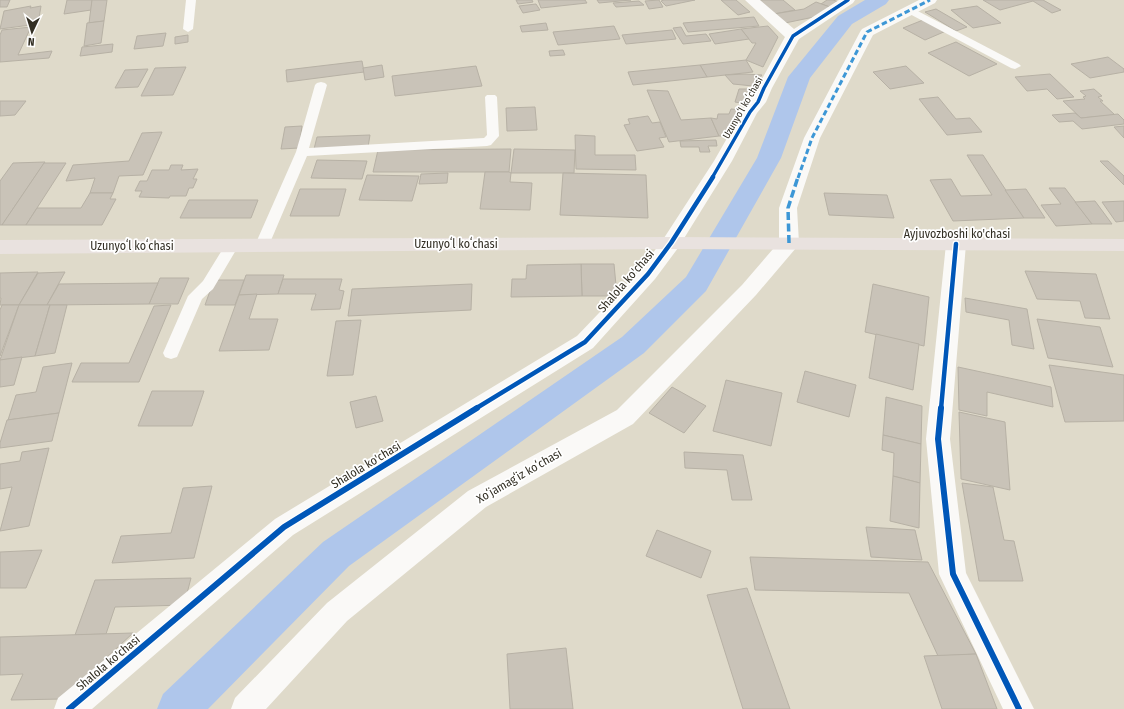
<svg xmlns="http://www.w3.org/2000/svg" width="1124" height="709" viewBox="0 0 1124 709" font-family="'Fira Sans Condensed',sans-serif">
	<style>
		.lines { fill: none; stroke-linecap: round; stroke-linejoin: round }
		.canal { fill: #afc6eb; fill-rule: evenodd }
		.building { fill: #c9c3b8; stroke: #b7b1a5 }
		.lane { fill: #faf9f7; fill-rule: evenodd }
		.street { fill: #faf9f7; fill-rule: evenodd }
		.primary { fill: #e9e2df; fill-rule: evenodd }
		.quiet-far1 { stroke: #3d97d6; stroke-width: 3; stroke-dasharray: 5.5 3; stroke-linecap: butt }
		.quiet { stroke: #3d97d6; stroke-width: 3.5; stroke-dasharray: 8 3.5; stroke-linecap: butt }
		.cycleway-far2-casing { stroke: #fff; stroke-width: 5.5 }
		.cycleway-far1-casing { stroke: #fff; stroke-width: 7 }
		.cycleway-casing { stroke: #fff; stroke-width: 8 }
		.cycleway-far2 { stroke: #0057b8; stroke-width: 3.5 }
		.cycleway-far1 { stroke: #0057b8; stroke-width: 4.5 }
		.cycleway { stroke: #0057b8; stroke-width: 6 }
		.labels { text-anchor: middle; dominant-baseline: central; stroke-width: 3.5; stroke-linejoin: round; paint-order: stroke }
		.far-street-label { font-size: 10px; fill: #322e23; stroke: #fff }
		.street-label { font-size: 12px; fill: #322e23; stroke: #fff }
	</style>
	<rect width="100%" height="100%" fill="#dfdaca"/>
	<g class="lines">
		<polygon class="canal" points="865,0 889,0 886,4 852,24 810,78 781,158 706,291 644,353 349,566 208,709 157,709 163,694 323,542 622,337 686,277 757,158 788,77 838,16"/>
	</g>
	<g class="building">
		<polygon points="0,0 10,0 7,7 0,7"/>
		<polygon points="67,0 92,0 91,10 64,14"/>
		<polygon points="92,0 107,0 104,21 89,23"/>
		<polygon points="516,0 532,0 533,2 518,4"/>
		<polygon points="538,0 585,0 587,3 541,8"/>
		<polygon points="597,0 631,0 599,3"/>
		<polygon points="659,0 663,7 649,9 645,1"/>
		<polygon points="664,0 695,0 666,6 661,1"/>
		<polygon points="721,0 736,0 750,12 738,15"/>
		<polygon points="758,0 783,0 795,10 774,14"/>
		<polygon points="827,0 833,0 839,2 830,7 821,4"/>
		<polygon points="983,0 1043,0 1061,10 1052,13 1033,1 1000,10"/>
		<polygon points="639,1 644,5 616,7 613,3"/>
		<polygon points="816,2 830,7 814,17 785,23 774,14 804,9"/>
		<polygon points="536,4 540,10 523,13 519,6"/>
		<polygon points="31,6 30,8 41,6 38,24 0,29 4,11"/>
		<polygon points="977,6 1001,23 973,28 951,10"/>
		<polygon points="936,9 967,27 956,31 925,12"/>
		<polygon points="754,17 759,26 688,32 683,23"/>
		<polygon points="923,20 946,31 925,40 903,28"/>
		<polygon points="104,21 101,43 84,46 87,23"/>
		<polygon points="546,23 548,30 522,32 520,26"/>
		<polygon points="614,26 620,39 558,45 553,32"/>
		<polygon points="768,26 778,37 763,67 746,60 756,43 752,43 741,29"/>
		<polygon points="31,27 18,55 52,51 49,58 0,62 0,35 2,30"/>
		<polygon points="681,27 686,36 706,34 711,41 683,44 673,28"/>
		<polygon points="741,29 749,39 715,44 709,34"/>
		<polygon points="672,30 676,39 626,44 622,35"/>
		<polygon points="166,33 163,46 134,49 137,36"/>
		<polygon points="188,35 188,42 175,44 175,37"/>
		<polygon points="956,42 997,64 969,76 928,53"/>
		<polygon points="113,44 112,52 80,56 82,47"/>
		<polygon points="563,50 565,55 550,56 549,51"/>
		<polygon points="1108,57 1124,69 1124,72 1090,78 1071,64"/>
		<polygon points="746,60 753,72 707,77 700,65"/>
		<polygon points="362,61 364,72 287,82 286,70"/>
		<polygon points="382,65 384,77 365,80 363,68"/>
		<polygon points="700,65 707,77 633,85 628,72"/>
		<polygon points="476,66 482,86 395,96 392,76"/>
		<polygon points="906,66 924,83 890,89 873,72"/>
		<polygon points="186,67 173,95 141,96 155,68"/>
		<polygon points="148,69 138,87 115,88 125,70"/>
		<polygon points="745,74 762,75 753,86 733,84 725,75"/>
		<polygon points="1050,74 1074,97 1057,99 1047,89 1027,91 1015,77"/>
		<polygon points="739,89 751,89 746,104 735,102"/>
		<polygon points="1094,89 1102,96 1098,97 1103,101 1100,101 1115,115 1081,118 1063,101 1085,99 1083,97 1086,96 1080,91"/>
		<polygon points="647,90 668,91 681,120 711,118 719,136 669,142"/>
		<polygon points="938,97 956,119 970,118 982,132 947,135 919,99"/>
		<polygon points="0,101 26,101 15,115 0,116"/>
		<polygon points="535,107 537,130 507,131 506,108"/>
		<polygon points="731,109 743,110 728,136 719,136 711,118 717,119 718,114 729,114"/>
		<polygon points="1075,113 1081,118 1118,114 1124,120 1124,124 1082,129 1073,121 1059,122 1052,115"/>
		<polygon points="648,116 652,123 660,122 666,137 659,138 664,147 637,151 624,125 630,124 628,119"/>
		<polygon points="302,126 299,148 281,149 285,127"/>
		<polygon points="1124,126 1124,138 1114,127"/>
		<polygon points="162,132 143,175 119,176 113,193 90,193 95,178 66,181 73,165 129,161 142,133"/>
		<polygon points="370,135 368,147 314,149 317,137"/>
		<polygon points="575,135 595,136 595,155 635,155 636,170 576,169"/>
		<polygon points="716,140 717,146 708,146 710,152 700,152 699,147 681,147 680,141"/>
		<polygon points="511,149 509,172 373,172 378,150"/>
		<polygon points="514,149 575,150 574,173 511,173"/>
		<polygon points="967,155 983,155 1024,218 953,221 930,180 951,179 961,196 992,195"/>
		<polygon points="317,160 367,161 362,179 311,178"/>
		<polygon points="1100,161 1108,161 1124,176 1124,185"/>
		<polygon points="45,162 2,225 0,225 0,181 13,163"/>
		<polygon points="44,163 66,163 26,225 2,225"/>
		<polygon points="171,165 183,165 181,170 198,169 193,179 197,179 193,188 189,188 186,196 170,196 169,198 139,197 142,191 135,191 140,181 147,181 152,170 169,170"/>
		<polygon points="485,172 509,172 511,173 510,182 532,183 530,210 480,209"/>
		<polygon points="448,173 447,183 419,184 421,174"/>
		<polygon points="563,173 646,175 648,218 560,215"/>
		<polygon points="367,175 419,176 412,201 359,200"/>
		<polygon points="1049,188 1065,188 1092,224 1056,226 1041,205 1061,204"/>
		<polygon points="300,189 346,189 339,216 290,216"/>
		<polygon points="1026,189 1045,218 1024,218 1005,190"/>
		<polygon points="90,193 113,193 110,199 116,199 102,225 26,225 37,208 81,208"/>
		<polygon points="824,193 887,195 894,218 829,215"/>
		<polygon points="189,200 258,200 251,218 180,218"/>
		<polygon points="1095,201 1112,224 1092,224 1075,202"/>
		<polygon points="1124,201 1124,221 1116,222 1102,202"/>
		<polygon points="581,264 614,264 617,296 582,296"/>
		<polygon points="581,264 582,296 511,297 512,279 526,279 527,265"/>
		<polygon points="1025,271 1096,274 1110,319 1085,318 1080,301 1037,299"/>
		<polygon points="38,272 19,305 0,305 1,298 0,298 0,273"/>
		<polygon points="65,272 47,305 19,305 38,273"/>
		<polygon points="246,275 284,275 278,294 239,295"/>
		<polygon points="160,278 189,278 178,304 149,304"/>
		<polygon points="283,279 342,279 339,290 344,291 340,309 311,310 316,294 278,294"/>
		<polygon points="214,280 244,280 235,305 205,305"/>
		<polygon points="158,283 149,304 47,305 59,284"/>
		<polygon points="472,284 471,310 348,316 352,289"/>
		<polygon points="873,284 929,297 924,346 865,332"/>
		<polygon points="257,294 249,319 278,319 269,350 219,351 239,295"/>
		<polygon points="965,298 1027,309 1034,349 1012,345 1009,320 966,312"/>
		<polygon points="2,305 19,305 0,356 0,310"/>
		<polygon points="19,305 50,305 35,356 0,360"/>
		<polygon points="50,305 67,305 55,353 35,356"/>
		<polygon points="171,305 139,382 72,382 81,363 129,363 154,306"/>
		<polygon points="1037,319 1100,327 1113,367 1048,358"/>
		<polygon points="361,320 353,375 327,376 336,321"/>
		<polygon points="876,334 919,344 913,390 869,378"/>
		<polygon points="22,357 14,385 0,387 0,360"/>
		<polygon points="72,363 59,413 8,420 16,395 36,392 43,367"/>
		<polygon points="1049,365 1124,375 1124,421 1065,422"/>
		<polygon points="958,367 1051,387 1053,407 987,392 987,416 959,410"/>
		<polygon points="805,371 856,385 849,417 797,402"/>
		<polygon points="726,380 782,393 771,446 713,431"/>
		<polygon points="672,387 706,406 684,433 649,413"/>
		<polygon points="152,391 204,391 192,426 138,426"/>
		<polygon points="376,396 383,421 356,428 350,402"/>
		<polygon points="886,397 922,406 921,444 883,435"/>
		<polygon points="959,412 1005,422 1010,490 961,479"/>
		<polygon points="59,413 52,441 0,448 0,443 7,420"/>
		<polygon points="883,435 921,444 920,483 893,476 894,453 882,450"/>
		<polygon points="49,448 29,526 0,531 12,487 0,489 0,464 20,461 22,452"/>
		<polygon points="684,452 743,455 752,500 732,500 727,470 685,468"/>
		<polygon points="893,476 920,483 919,528 890,521"/>
		<polygon points="962,483 993,487 1004,540 1014,541 1023,581 979,581"/>
		<polygon points="212,486 194,558 112,563 121,536 171,533 183,488"/>
		<polygon points="866,527 915,530 922,560 871,557"/>
		<polygon points="657,530 711,551 701,578 646,556"/>
		<polygon points="42,550 26,588 0,588 0,552"/>
		<polygon points="750,557 928,562 976,654 938,656 909,593 755,590"/>
		<polygon points="191,578 184,605 115,607 106,634 75,635 95,580"/>
		<polygon points="747,588 790,709 743,709 707,595"/>
		<polygon points="133,633 62,699 11,700 23,674 0,675 0,637"/>
		<polygon points="566,648 573,709 510,709 507,654"/>
		<polygon points="976,654 997,709 942,709 924,656"/>
	</g>
	<g class="lines">
		<g class="lane">
			<polygon points="186,0 196,0 193,29 188,32 183,29"/>
			<polygon points="910,7 1019,64 1021,66 1015,69 1011,68 906,12 905,10 906,8"/>
			<polygon points="321,82 325,83 327,85 309,148 484,138 487,135 485,97 487,95 495,95 497,97 499,136 491,145 487,146 307,156 269,245 267,248 262,250 257,248 255,245 296,152 315,85 317,83"/>
			<polygon points="232,240 237,242 239,245 213,289 202,299 177,357 171,359 165,357 163,353 188,296 203,281 227,242"/>
		</g>
		<g class="street">
			<polygon points="745,0 760,0 794,29 839,0 855,0 853,3 799,39 772,88 766,102 757,113 732,161 678,248 655,279 593,348 293,535 92,709 54,709 58,698 275,519 577,336 641,269 664,238 714,161 742,112 750,101 785,37"/>
			<polygon points="919,0 937,0 935,3 873,35 820,138 797,208 799,243 796,248 756,295 633,424 486,507 347,621 266,709 231,709 235,698 327,603 468,491 617,410 742,285 779,242 779,208 804,138 860,32 862,29"/>
			<polygon points="956,238 963,239 966,244 950,439 966,573 1034,709 1003,709 939,574 926,439 946,244 949,239"/>
		</g>
		<polygon class="primary" points="671,237 1124,239 1124,251 671,249 0,254 0,240"/>
		<polyline class="quiet-far1" points="798,178 812,138 867,32 930,0"/>
		<polyline class="quiet" points="789,243 788,208 798,177"/>
		<defs>
			<polyline id="cycleway-far2" points="712,178 750,112 758,102 764,88 793,36 848,0"/>
			<g id="cycleway-far1">
				<polyline points="475,409 585,342 648,274 671,243 713,177"/>
				<polyline points="941,409 956,244"/>
			</g>
			<g id="cycleway">
				<polyline points="941,408 938,439 953,574 1019,709"/>
				<polyline points="69,709 284,527 477,408"/>
			</g>
		</defs>
		<use href="#cycleway-far2" class="cycleway-far2-casing"/>
		<use href="#cycleway-far1" class="cycleway-far1-casing"/>
		<use href="#cycleway" class="cycleway-casing"/>
		<use href="#cycleway-far2" class="cycleway-far2"/>
		<use href="#cycleway-far1" class="cycleway-far1"/>
		<use href="#cycleway" class="cycleway"/>
	</g>
	<g class="labels">
		<g class="far-street-label">
			<text transform="translate(743 108) rotate(-60)">Uzunyoʻl koʻchasi</text>
		</g>
		<g class="street-label">
			<text x="957" y="234">Ayjuvozboshi ko'chasi</text>
			<text x="456" y="244">Uzunyoʻl koʻchasi</text>
			<text x="132" y="246">Uzunyoʻl koʻchasi</text>
			<text transform="translate(626 281) rotate(-49)">Shalola ko'chasi</text>
			<text transform="translate(366 465) rotate(-31)">Shalola ko'chasi</text>
			<text transform="translate(519 476) rotate(-30)">Xoʻjamagʻiz koʻchasi</text>
			<text transform="translate(108 663) rotate(-40)">Shalola ko'chasi</text>
		</g>
	</g>
	<g transform="translate(32 32) rotate(184)" stroke="#ffffff" stroke-width="3" paint-order="stroke">
	<path d="M0-3L7 15L0 10L-7 15Z" fill="#322e23"/>
	<text y="-6" font-size="11" font-weight="bold" text-anchor="middle" fill="#322e23">N</text>
	</g>
</svg>
